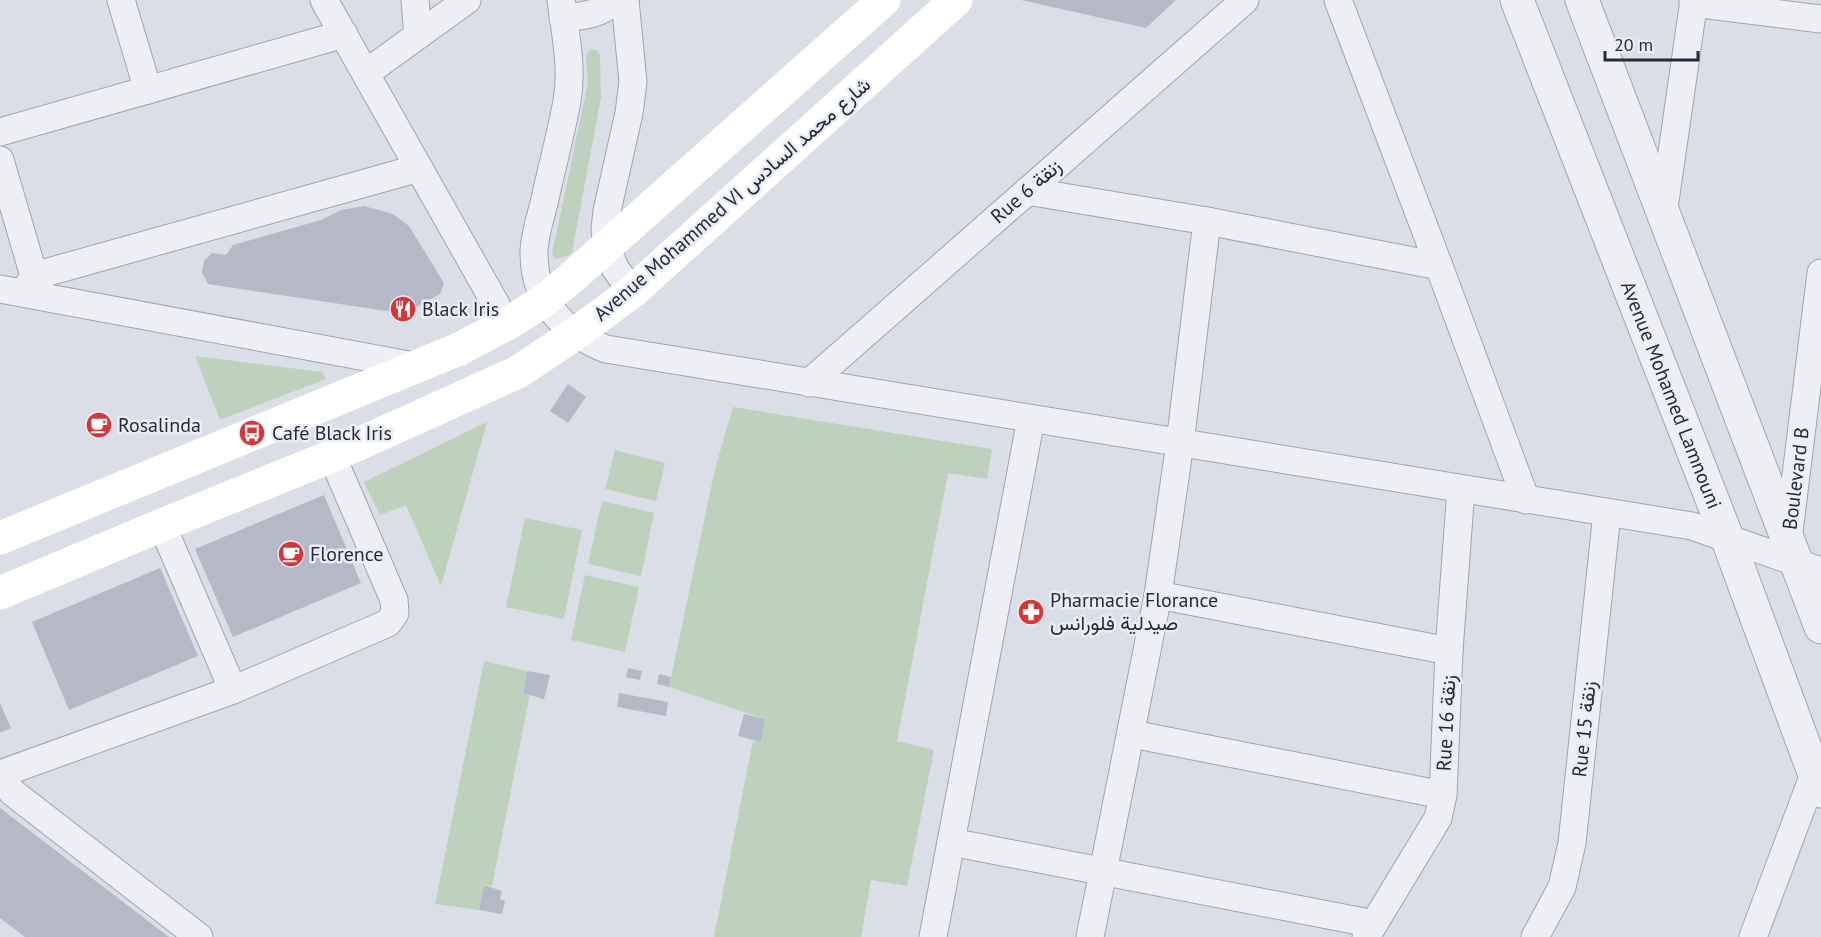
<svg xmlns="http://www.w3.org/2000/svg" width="1821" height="937" viewBox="0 0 1821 937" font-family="'PT Sans',Vazirmatn,sans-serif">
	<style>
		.green { fill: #bed1bc }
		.building { fill: #b5b9c7 }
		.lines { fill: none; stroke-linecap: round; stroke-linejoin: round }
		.minor-casing { stroke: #a0a4b1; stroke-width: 29 }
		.tertiary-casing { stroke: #a0a4b1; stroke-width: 35 }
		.minor { stroke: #eeeff5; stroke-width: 27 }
		.tertiary { stroke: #eeeff5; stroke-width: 33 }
		.secondary { stroke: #fff; stroke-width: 33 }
		.labels { text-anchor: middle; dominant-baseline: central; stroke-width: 5; stroke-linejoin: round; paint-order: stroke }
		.street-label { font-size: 20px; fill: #242a3e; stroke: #ebedf5 }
		.poi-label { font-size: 20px; fill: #242a3e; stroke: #ebedf5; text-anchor: start }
	</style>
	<rect width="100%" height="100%" fill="#dbdee7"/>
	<g class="green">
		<polygon points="590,49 596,50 600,55 601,98 572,252 568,256 555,259 552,254 588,83 586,56"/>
		<polygon points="195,356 322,372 326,379 220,420"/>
		<polygon points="733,407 992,449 987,479 948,473 897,741 934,750 907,886 871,880 861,937 714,937 753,741 761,742 765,719 669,687 715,469"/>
		<polygon points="487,422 441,586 406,505 380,515 364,482"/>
		<polygon points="615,450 665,463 656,501 605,489"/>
		<polygon points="602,501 654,513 641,576 588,564"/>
		<polygon points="525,518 582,530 564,619 506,607"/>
		<polygon points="585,575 639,587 625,652 571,640"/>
		<polygon points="484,661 527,671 523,692 530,694 492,886 484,885 479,910 435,904"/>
	</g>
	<g class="building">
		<polygon points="1021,0 1176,0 1146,28"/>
		<polygon points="364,206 393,214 409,226 444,283 440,294 411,310 393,312 208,284 202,273 204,261 212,253 226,255 233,245 321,220 341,210"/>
		<polygon points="568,384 586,397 568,423 550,411"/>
		<polygon points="324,495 361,583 233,637 195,549"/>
		<polygon points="160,568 198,656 69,710 32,622"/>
		<polygon points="628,668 642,671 640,680 626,677"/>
		<polygon points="527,671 550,675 544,699 523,693"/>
		<polygon points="659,674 671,677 669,687 657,684"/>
		<polygon points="619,693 668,702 666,716 617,707"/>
		<polygon points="0,703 11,728 0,733"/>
		<polygon points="744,714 765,719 761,742 738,736"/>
		<polygon points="0,808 169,937 25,937 0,918"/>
		<polygon points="484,885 502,891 500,899 505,901 502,914 479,910"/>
	</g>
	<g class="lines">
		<defs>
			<g id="minor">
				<polyline points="121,0 148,90"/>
				<polyline points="324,0 507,324"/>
				<polyline points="415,0 418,35"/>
				<path d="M561,0C565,32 573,68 567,101C561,134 552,166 545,199C541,217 534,235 534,253C534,301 563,332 606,349L1692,526L1821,571"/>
				<polyline points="625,0 633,82 629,113 607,211 605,229 607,248 615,268 632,292"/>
				<polyline points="1338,0 1439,266"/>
				<polyline points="1693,3 1821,19"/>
				<path d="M563,18C585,16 600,14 617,0"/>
				<polyline points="366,73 467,0"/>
				<polyline points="0,132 344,34"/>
				<polyline points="0,160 34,276 24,292"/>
				<polyline points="1027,191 1207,221 1439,266 1526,500"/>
				<polyline points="1663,215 1694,0"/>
				<polyline points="34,276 419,168"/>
				<polyline points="0,289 414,366"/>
				<polyline points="809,383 1245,0"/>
				<polyline points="162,525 233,690"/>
				<path id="s1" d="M1788,540L1821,273"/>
				<polyline points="1158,595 1449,651"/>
				<polyline points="1132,734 1443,795"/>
				<polyline points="0,774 233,690 388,623 395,613 394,600 332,456"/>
				<polyline points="0,775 12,792 199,937"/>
				<polyline points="951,842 1374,924"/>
				<polyline points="933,937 1031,419"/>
				<polyline points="1090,937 1158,595 1180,443 1207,221"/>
				<polyline points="1366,937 1438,818 1443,795 1449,651 1461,489"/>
				<polyline points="1535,937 1562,887 1572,843 1607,513"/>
				<polyline points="1753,937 1814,774"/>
			</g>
			<g id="tertiary">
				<path id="s2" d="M1517,0L1728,540L1821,791"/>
				<polyline points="1582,0 1821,627"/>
			</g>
		</defs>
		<use href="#minor" class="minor-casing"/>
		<use href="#tertiary" class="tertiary-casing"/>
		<use href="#minor" class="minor"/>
		<use href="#tertiary" class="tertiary"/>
		<g class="secondary">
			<polyline points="0,538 459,349 507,324 545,300 571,278 884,0"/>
			<polyline points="0,593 162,525 332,456 518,372 575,334 632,292 956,0"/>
		</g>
	</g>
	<defs>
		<symbol id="restaurant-disc" viewBox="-11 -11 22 22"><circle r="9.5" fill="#d63637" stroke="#ebedf5"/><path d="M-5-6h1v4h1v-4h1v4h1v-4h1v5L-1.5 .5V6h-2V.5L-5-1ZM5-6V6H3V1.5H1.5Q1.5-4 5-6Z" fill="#fff"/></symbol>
		<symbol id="cafe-disc" viewBox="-11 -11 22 22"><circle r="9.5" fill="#d63637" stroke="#ebedf5"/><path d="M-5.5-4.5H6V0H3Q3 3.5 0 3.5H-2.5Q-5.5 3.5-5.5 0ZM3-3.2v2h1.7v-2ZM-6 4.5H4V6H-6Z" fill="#fff"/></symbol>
		<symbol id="bus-disc" viewBox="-11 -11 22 22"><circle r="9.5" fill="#d63637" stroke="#ebedf5"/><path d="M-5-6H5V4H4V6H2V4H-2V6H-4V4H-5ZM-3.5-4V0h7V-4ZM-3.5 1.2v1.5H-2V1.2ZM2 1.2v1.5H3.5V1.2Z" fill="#fff"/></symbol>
		<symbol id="pharmacy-disc" viewBox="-11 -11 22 22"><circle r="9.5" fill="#d63637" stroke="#ebedf5"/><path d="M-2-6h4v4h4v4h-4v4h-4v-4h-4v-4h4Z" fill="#fff"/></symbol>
	</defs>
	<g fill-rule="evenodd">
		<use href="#restaurant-disc" x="388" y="294" width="30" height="30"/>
		<use href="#cafe-disc" x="84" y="410" width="30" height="30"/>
		<use href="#bus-disc" x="237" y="418" width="30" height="30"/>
		<use href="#cafe-disc" x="276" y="539" width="30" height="30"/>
		<use href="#pharmacy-disc" x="1016" y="597" width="30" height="30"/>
	</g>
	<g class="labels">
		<g class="street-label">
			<text transform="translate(1026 191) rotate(-41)">Rue 6 زنقة</text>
			<text transform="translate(732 199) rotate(-41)">Avenue Mohammed VI شارع محمد السادس</text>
			<text stroke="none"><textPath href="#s2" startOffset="424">Avenue Mohamed Lamnouni</textPath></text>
			<text stroke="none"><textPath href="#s1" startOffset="62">Boulevard B</textPath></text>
			<text transform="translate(1446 723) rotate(-87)">Rue 16 زنقة</text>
			<text transform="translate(1584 729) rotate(-84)">Rue 15 زنقة</text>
		</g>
		<g class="poi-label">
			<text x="422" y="309">Black Iris</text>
			<text x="118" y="425">Rosalinda</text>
			<text x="272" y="433">Café Black Iris</text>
			<text x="310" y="554">Florence</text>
			<text x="1050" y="600">Pharmacie Florance<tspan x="1050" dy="23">صيدلية فلورانس</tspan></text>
		</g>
	</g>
	<path d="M1605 51v9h93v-9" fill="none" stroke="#242a3e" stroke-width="3"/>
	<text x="1614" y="51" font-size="18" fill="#242a3e" stroke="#ebedf5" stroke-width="4.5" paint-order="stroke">20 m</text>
</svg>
